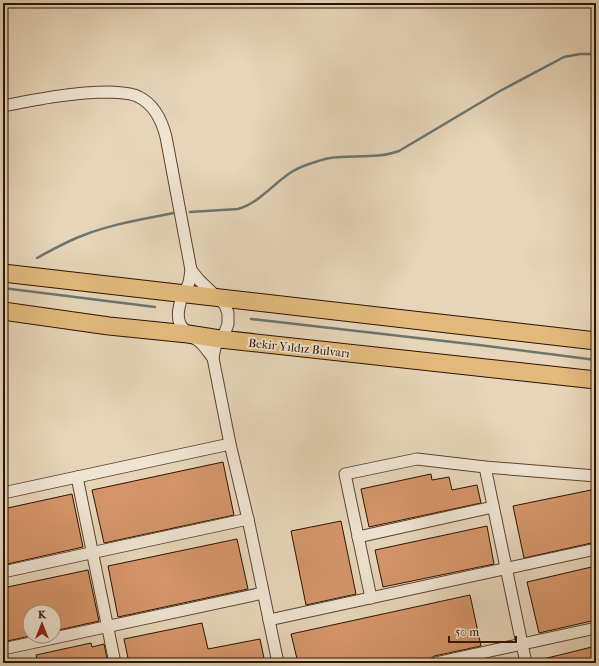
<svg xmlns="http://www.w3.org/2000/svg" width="599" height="666" viewBox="0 0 599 666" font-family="'IM FELL French Canon',serif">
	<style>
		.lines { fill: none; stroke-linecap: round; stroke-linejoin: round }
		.stream { stroke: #6d756d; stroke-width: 2.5 }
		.building { fill: #d5956a; stroke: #2e1300 }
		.minor-casing { stroke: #5c442e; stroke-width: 13 }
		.primary-casing { stroke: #2e1300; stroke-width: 19 }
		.minor { stroke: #efe4d2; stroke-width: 11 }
		.primary { stroke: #e3ba7c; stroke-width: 17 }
		.labels { text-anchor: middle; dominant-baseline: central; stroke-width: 3.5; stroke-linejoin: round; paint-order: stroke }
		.street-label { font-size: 12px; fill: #2e1300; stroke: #efe4d2 }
	</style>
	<rect width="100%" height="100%" fill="#e6d5b9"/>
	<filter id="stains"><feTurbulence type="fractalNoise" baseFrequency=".005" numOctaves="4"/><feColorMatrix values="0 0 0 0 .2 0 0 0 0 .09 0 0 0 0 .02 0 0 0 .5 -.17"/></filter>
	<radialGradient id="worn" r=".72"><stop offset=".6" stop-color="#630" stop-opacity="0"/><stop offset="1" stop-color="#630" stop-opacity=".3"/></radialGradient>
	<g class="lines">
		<g class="stream">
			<path d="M190,212L238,209C259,203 272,185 290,173C296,169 303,166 309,164C316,162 323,159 330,158C353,155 377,159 399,151L500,91L564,57L580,54H596"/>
			<path d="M37,258C52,250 67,241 84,235C112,224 144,219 174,213"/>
			<polyline points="3,288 155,307"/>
			<polyline points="251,319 479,345 596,360"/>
		</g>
	</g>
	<g class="building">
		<polygon points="223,462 234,515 104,543 92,490"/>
		<polygon points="431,474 432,480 449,477 452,490 477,485 481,503 369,527 361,489"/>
		<polygon points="591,490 593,502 596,502 596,542 524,558 513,506"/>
		<polygon points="72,494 83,547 3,565 3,509"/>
		<polygon points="341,521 356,594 306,605 291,531"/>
		<polygon points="487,526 494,564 383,587 375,550"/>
		<polygon points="237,539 248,589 118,617 108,566"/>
		<polygon points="596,566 596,620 539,633 527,582"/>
		<polygon points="88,570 99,621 54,631 54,612 30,612 30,636 3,642 3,588"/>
		<polygon points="470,595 481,646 434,656 429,660 414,663 298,663 291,634"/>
		<polygon points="202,623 208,649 260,639 265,663 129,663 124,639"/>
		<polygon points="91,643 92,647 104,644 108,663 38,663 36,655"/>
		<polygon points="596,646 596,663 539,663 539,660"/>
	</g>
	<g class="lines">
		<defs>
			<g id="minor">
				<path d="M3,106C38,99 74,92 110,92C120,93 130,92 139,97C155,105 162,121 166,137L191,270C190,275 190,281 188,285C185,290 183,294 181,300C173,326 183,329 201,343C205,347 209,353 213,358"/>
				<polyline points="191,270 199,280 225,305 228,313 228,324 225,332 215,347 213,358 230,444 248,519 278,663"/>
				<polyline points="485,467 526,663"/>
				<polyline points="77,477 115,663"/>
				<polyline points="3,493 230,444"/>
				<polyline points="358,537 493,507"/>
				<polyline points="3,572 248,519"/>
				<polyline points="371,598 345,474 417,459 485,467 596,476"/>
				<polyline points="269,620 596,549"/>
				<polyline points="3,649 263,593"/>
				<polyline points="435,663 596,628"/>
			</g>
			<g id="primary">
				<polyline points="3,273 596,341"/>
				<polyline points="3,311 109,326 188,334 220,339 596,380"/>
			</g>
		</defs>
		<use href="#minor" class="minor-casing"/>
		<use href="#primary" class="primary-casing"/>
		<use href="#minor" class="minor"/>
		<use href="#primary" class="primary"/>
	</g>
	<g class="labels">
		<g class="street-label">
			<text transform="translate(299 348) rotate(6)">Bekir Yıldız Bulvarı</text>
		</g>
	</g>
	<rect width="599" height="666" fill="none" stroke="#e6d5b9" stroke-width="16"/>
	<rect x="4" y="4" width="591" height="658" fill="none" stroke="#2e1300" stroke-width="2"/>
	<rect x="8" y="8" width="583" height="650" fill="none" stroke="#2e1300"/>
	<g transform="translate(42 624)"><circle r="19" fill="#efe4d2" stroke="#a2907e"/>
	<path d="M0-3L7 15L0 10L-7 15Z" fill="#8f2418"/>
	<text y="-6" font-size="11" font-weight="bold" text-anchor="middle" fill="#2e1300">K</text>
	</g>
	<path d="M449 636v6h67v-6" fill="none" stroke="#2e1300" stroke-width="2"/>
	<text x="455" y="636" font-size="12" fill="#2e1300" stroke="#efe4d2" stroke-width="3" paint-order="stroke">50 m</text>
	<rect width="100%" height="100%" filter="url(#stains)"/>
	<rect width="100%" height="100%" fill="url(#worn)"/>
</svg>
